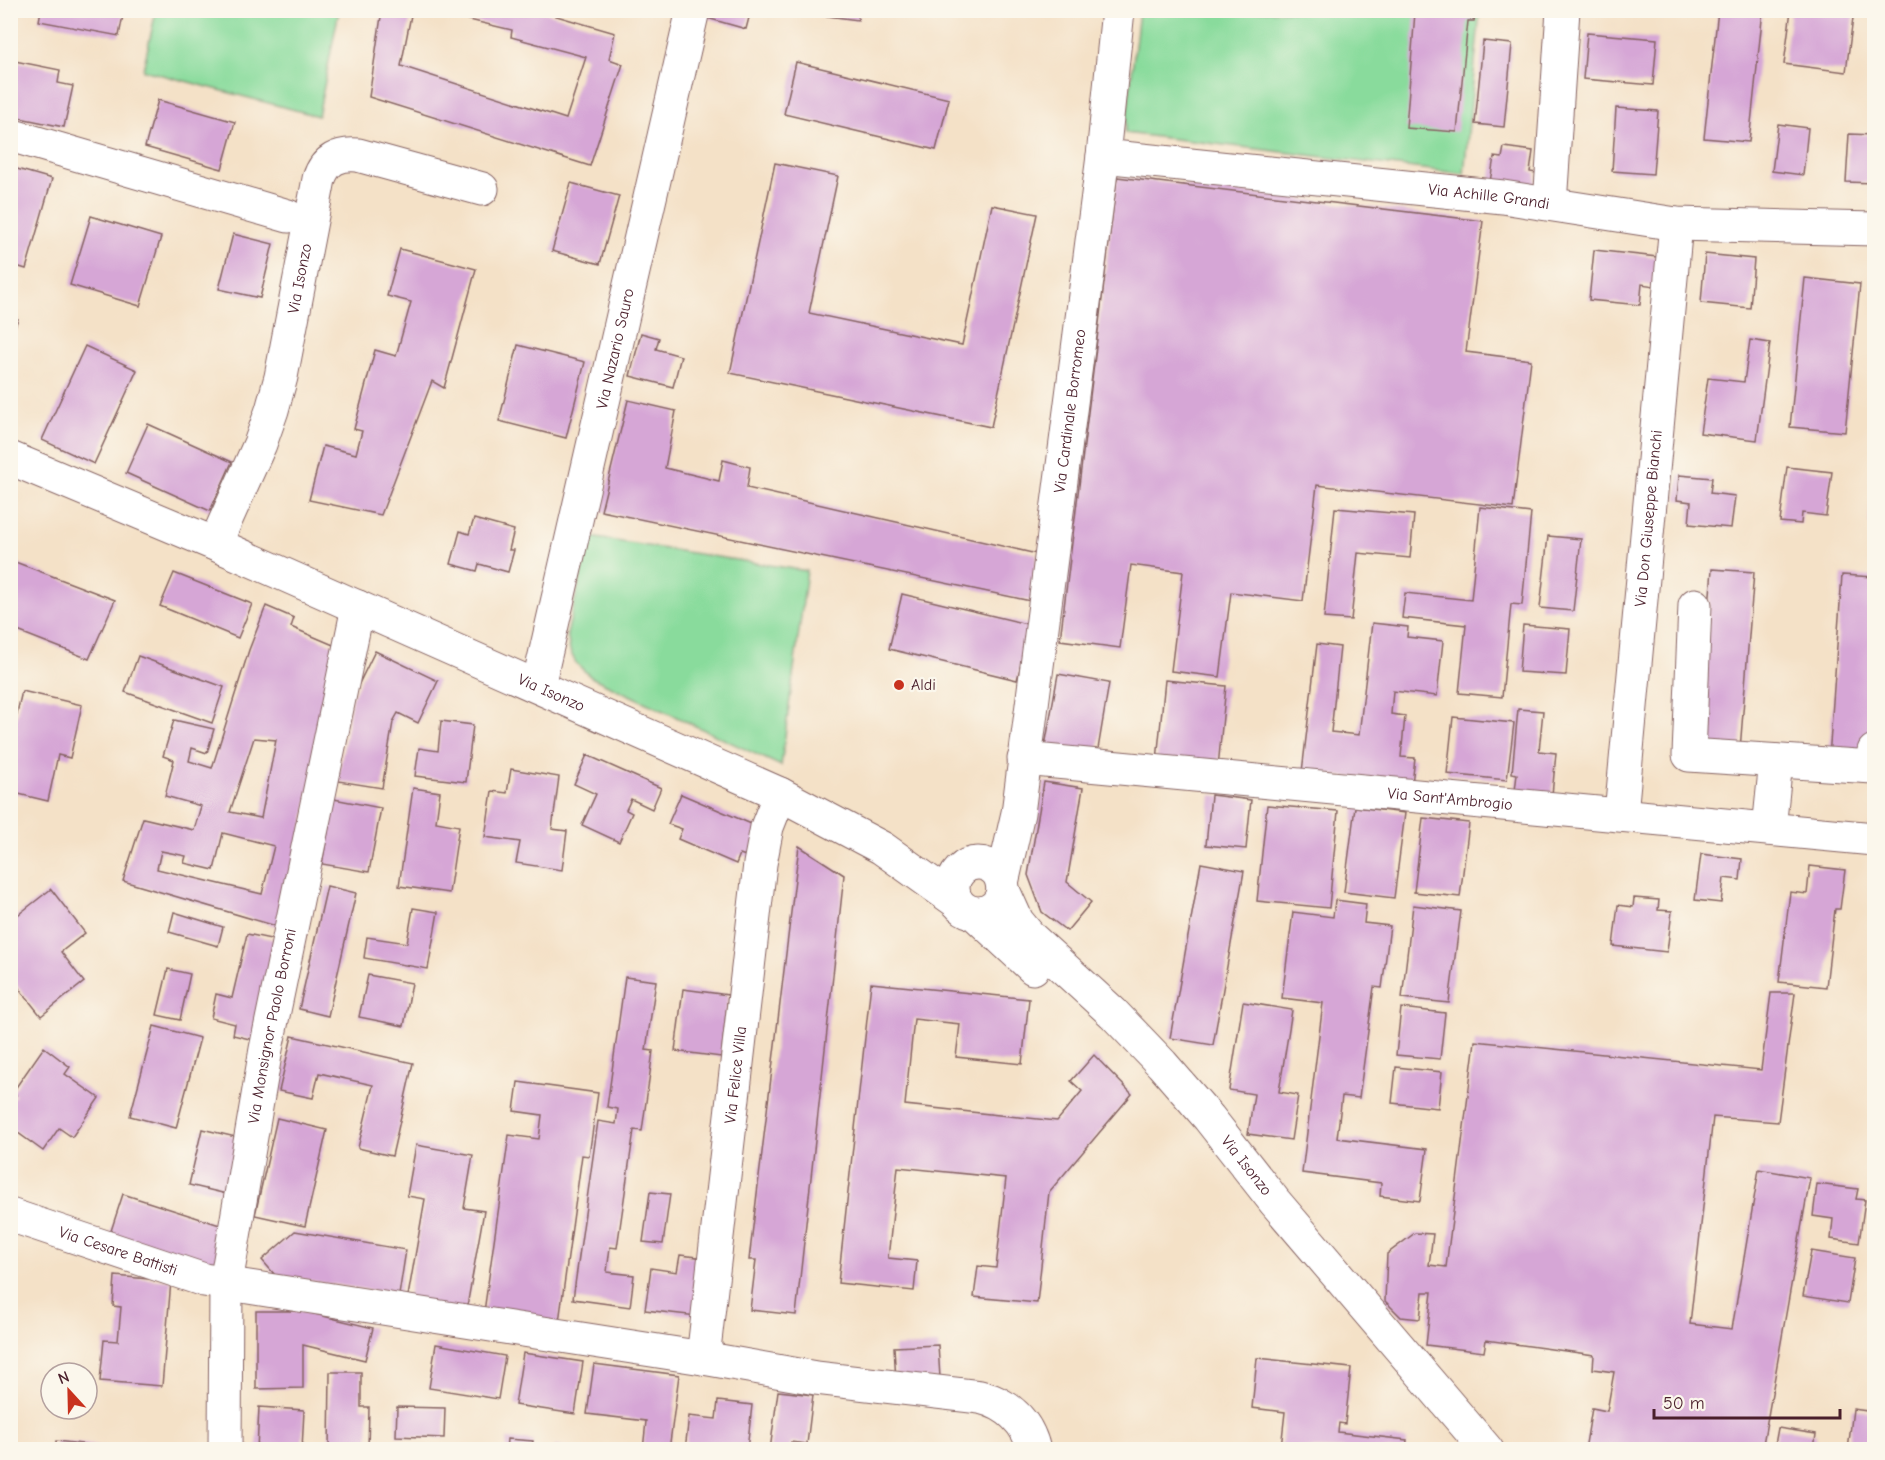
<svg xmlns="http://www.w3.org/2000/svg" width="1885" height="1460" viewBox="0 0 1885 1460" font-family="'Comic Neue',sans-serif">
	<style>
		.green { fill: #89db9c; stroke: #6a7d64; stroke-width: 1.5 }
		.building { fill: #d6a6d6; fill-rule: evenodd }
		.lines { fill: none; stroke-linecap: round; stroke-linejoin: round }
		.minor-casing { stroke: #866362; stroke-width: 35 }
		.minor { stroke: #fff; stroke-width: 33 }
		.poi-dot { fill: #c8321e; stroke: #fbf7ec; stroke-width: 2 }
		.labels { text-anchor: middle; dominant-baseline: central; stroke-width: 4.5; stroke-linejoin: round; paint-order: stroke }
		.street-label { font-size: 16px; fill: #4a1f2b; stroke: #fbf7ec }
		.poi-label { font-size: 16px; fill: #4a1f2b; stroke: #fbf7ec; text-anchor: start }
	</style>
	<rect width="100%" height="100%" fill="#fbf7ec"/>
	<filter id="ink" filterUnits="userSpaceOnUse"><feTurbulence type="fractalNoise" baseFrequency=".0167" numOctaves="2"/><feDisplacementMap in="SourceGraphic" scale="12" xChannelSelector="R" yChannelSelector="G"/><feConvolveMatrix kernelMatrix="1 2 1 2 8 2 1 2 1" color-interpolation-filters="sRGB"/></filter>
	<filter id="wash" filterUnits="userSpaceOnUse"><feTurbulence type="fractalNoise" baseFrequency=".008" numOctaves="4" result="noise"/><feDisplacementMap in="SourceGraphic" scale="24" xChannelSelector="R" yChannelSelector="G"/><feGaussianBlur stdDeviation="1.35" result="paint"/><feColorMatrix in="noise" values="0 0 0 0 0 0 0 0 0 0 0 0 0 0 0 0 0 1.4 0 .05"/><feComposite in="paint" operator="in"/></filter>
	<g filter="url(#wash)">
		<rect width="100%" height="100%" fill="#f4e1c7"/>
		<g class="green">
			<polygon points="156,11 339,11 318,116 143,70"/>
			<polygon points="1139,11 1480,11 1464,174 1125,133"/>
			<polygon points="590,537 807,571 781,766 591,677 576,663 570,651 567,634"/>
		</g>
		<g id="blocks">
			<g class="building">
				<polygon points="41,10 124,10 119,36 39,21"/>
				<polygon points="382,10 412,10 401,66 566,119 586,57 511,37 512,30 427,10 536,10 615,33 609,59 623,64 590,166 369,97"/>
				<polygon points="709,10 751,10 746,29 707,18"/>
				<polygon points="820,10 859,10 858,20 820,15"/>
				<polygon points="1434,10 1476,10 1474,21 1468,21 1457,132 1406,128 1415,12 1433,15"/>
				<polygon points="1718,10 1763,10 1749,142 1704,138"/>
				<polygon points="1791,10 1854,10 1846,72 1784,64"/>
				<polygon points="1587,33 1657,39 1653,85 1583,79"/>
				<polygon points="1483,41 1512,44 1504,127 1475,124"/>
				<polygon points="10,60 60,70 58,83 73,86 64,127 10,116"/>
				<polygon points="796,62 949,99 936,150 784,114"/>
				<polygon points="158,100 235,122 222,169 145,147"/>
				<polygon points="1616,108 1658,111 1653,174 1612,171"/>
				<polygon points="1778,124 1808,128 1803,175 1772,171"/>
				<polygon points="1849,134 1874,135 1874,183 1846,182"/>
				<polygon points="1504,147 1533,151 1530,172 1536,173 1535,189 1490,182 1494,157 1502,158"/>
				<polygon points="775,163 838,176 809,313 962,345 992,205 1037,214 991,427 730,373"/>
				<polygon points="10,167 52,179 26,269 10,264"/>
				<polygon points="1117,177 1483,221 1466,352 1531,360 1513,508 1317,485 1303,601 1231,592 1220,677 1171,671 1183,572 1131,565 1120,648 1060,640"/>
				<polygon points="571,183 619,196 600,264 552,251"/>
				<polygon points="91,216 161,237 140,306 70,285"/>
				<polygon points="233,234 273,244 260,298 219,289"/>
				<polygon points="400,249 476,269 444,388 432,381 381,515 309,500 323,446 356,454 362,431 354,429 375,350 396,356 411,302 387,296"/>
				<polygon points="1594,250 1657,257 1654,286 1642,284 1640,305 1589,300"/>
				<polygon points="1705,254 1754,259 1750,308 1701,303"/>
				<polygon points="1805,278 1860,284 1845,432 1790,427"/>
				<polygon points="10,316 18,319 11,336 10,336"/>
				<polygon points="641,333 659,338 656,349 681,356 673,387 630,376"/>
				<polygon points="1750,340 1770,343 1757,440 1700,433 1708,378 1744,382"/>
				<polygon points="518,345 585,362 566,438 499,421"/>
				<polygon points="85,346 137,370 94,464 42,440"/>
				<polygon points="628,400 676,411 665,468 719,481 723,460 750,467 747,488 1037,554 1031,601 601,511"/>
				<polygon points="148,424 232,462 210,511 126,473"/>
				<polygon points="1787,467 1832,472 1826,516 1802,513 1801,524 1780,522"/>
				<polygon points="1679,475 1712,478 1710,493 1735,496 1731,528 1689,524 1691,502 1677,500"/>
				<polygon points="1872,484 1874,484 1874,525 1869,524"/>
				<polygon points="1480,507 1531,513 1522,605 1511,604 1502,697 1459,693 1466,625 1402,618 1405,593 1471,600"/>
				<polygon points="1335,508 1414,515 1410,558 1358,553 1351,620 1324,618"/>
				<polygon points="474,519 514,530 509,550 514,550 508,572 479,564 477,571 451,564 460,531 469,534"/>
				<polygon points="1548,536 1581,539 1573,611 1540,608"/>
				<polygon points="10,560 115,600 89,659 10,628"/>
				<polygon points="1712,569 1754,572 1740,750 1698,747"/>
				<polygon points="174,573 252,604 238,638 160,606"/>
				<polygon points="1842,575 1874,577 1874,680 1869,761 1829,758"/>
				<polygon points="902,594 1031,625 1017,680 889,649"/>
				<path d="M266,606L294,618L291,627L338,647L283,928L123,881L143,818L194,830L201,806L165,796L174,760L163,756L174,720L214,729L207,753L192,748L189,761L212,768L249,650ZM254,738L276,740L261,818L230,812ZM223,833L274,846L262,894L157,869L161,851L186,856L184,863L214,870Z"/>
				<polygon points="1372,623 1408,627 1407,637 1443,641 1437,696 1393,691 1391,714 1405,716 1401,757 1415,758 1412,784 1302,772 1317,644 1340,647 1331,732 1359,735"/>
				<polygon points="1523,625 1570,629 1566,675 1519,672"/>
				<polygon points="375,651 438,681 418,723 398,713 393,722 382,788 338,781 352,698"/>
				<polygon points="138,656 224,687 212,723 125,692"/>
				<polygon points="1058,674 1109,683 1097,755 1045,746"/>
				<polygon points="1165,680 1226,686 1218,767 1157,760"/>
				<polygon points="22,691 82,705 70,758 58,755 48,801 10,792 10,730 13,731"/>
				<polygon points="1518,709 1543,711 1539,751 1556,753 1552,795 1515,791 1517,774 1512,773"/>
				<polygon points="1453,717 1514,723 1507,780 1447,774"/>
				<polygon points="441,721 473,725 466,782 415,776 419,748 438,751"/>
				<polygon points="587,755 661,788 652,809 631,799 626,810 632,813 619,842 582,825 596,794 574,784"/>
				<polygon points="511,769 559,777 552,829 567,831 562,870 516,863 520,842 485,837 492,791 507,793"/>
				<polygon points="1044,782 1083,788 1067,882 1091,902 1067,931 1042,912 1028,875"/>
				<polygon points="413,788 440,792 436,822 459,826 449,893 399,886"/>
				<polygon points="681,794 763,829 751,858 740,854 736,864 678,839 682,829 668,824"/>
				<polygon points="1211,795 1251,800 1246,849 1206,845"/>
				<polygon points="334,799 381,808 369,872 322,864"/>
				<polygon points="1267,805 1338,811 1329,908 1257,901"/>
				<polygon points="1355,807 1405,813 1394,898 1344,892"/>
				<polygon points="1423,818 1469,823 1460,897 1414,892"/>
				<polygon points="799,846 844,875 796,1315 750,1310 756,1260 749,1260"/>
				<polygon points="1701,854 1742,859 1740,880 1724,878 1721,903 1695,900"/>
				<polygon points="1201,863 1244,871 1213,1045 1170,1038"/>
				<polygon points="1810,866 1845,870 1840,909 1835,909 1826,987 1779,982 1790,892 1807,894"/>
				<polygon points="327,886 356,893 328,1016 299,1009"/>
				<polygon points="51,889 85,933 61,952 84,982 41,1016 10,977 10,921"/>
				<polygon points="1634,898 1659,900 1658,910 1672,911 1667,952 1613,946 1618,905 1633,907"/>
				<polygon points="1335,900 1366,904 1364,923 1390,926 1382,988 1374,987 1359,1098 1342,1096 1337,1138 1427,1149 1420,1201 1380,1196 1381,1183 1302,1173 1323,1003 1282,998 1293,912 1333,917"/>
				<polygon points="1413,905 1461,911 1449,1003 1402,998"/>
				<polygon points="413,908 438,912 428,969 364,958 367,937 407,943"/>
				<polygon points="174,912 223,927 218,946 169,932"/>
				<polygon points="247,934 285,942 262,1042 233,1035 235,1024 211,1018 216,994 232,998"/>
				<polygon points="168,969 190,974 180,1020 157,1015"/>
				<polygon points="368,975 412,983 404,1026 359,1017"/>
				<polygon points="625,977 656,981 646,1050 653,1051 642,1131 634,1130 617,1248 610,1247 607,1272 634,1275 630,1307 573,1299 598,1121 616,1124 618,1109 607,1107"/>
				<polygon points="871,983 1029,999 1022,1064 956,1057 960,1024 914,1019 905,1105 1057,1121 1082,1091 1071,1081 1094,1055 1132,1094 1049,1192 1037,1303 974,1297 978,1266 996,1268 1006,1178 898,1167 888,1258 917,1261 914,1291 838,1283"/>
				<polygon points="683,989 728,995 721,1057 675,1051"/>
				<polygon points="1771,993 1795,993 1778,1122 1713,1117 1690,1324 1732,1329 1759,1169 1810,1178 1762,1450 1585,1450 1592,1408 1607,1411 1614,1372 1593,1369 1594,1355 1486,1340 1484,1352 1426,1345 1432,1292 1423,1292 1420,1319 1401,1317 1385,1301 1387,1254 1415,1233 1433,1234 1429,1265 1446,1267 1475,1041 1761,1070"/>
				<polygon points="1243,1002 1292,1010 1279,1092 1298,1095 1291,1140 1248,1134 1254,1094 1229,1090"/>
				<polygon points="1401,1008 1445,1013 1440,1059 1396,1055"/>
				<polygon points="154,1026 200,1038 176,1128 130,1116"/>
				<polygon points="292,1036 413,1063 392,1156 358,1148 373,1085 319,1073 313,1098 279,1091"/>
				<polygon points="44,1047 70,1067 65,1074 99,1098 72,1137 59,1128 43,1151 10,1127 10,1102 16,1095 12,1093"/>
				<polygon points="1396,1067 1442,1072 1438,1108 1392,1103"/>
				<polygon points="518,1082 598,1093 589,1156 582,1155 558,1329 483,1319 509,1135 539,1139 542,1115 514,1111"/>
				<polygon points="277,1118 327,1130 305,1226 255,1215"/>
				<polygon points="202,1129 244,1139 231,1195 189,1185"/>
				<polygon points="416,1145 473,1155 464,1208 484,1211 466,1312 407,1302 425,1199 407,1196"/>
				<polygon points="1817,1184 1858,1189 1856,1199 1865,1200 1859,1243 1831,1239 1833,1219 1813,1216"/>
				<polygon points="650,1192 670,1194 663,1244 643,1242"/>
				<polygon points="123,1194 229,1228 215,1271 109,1237"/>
				<polygon points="295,1231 406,1250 399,1295 275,1275 262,1260"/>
				<polygon points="1811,1251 1855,1258 1848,1303 1803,1296"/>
				<polygon points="680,1255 705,1258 697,1316 645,1310 651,1268 677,1272"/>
				<polygon points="115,1276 171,1281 162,1386 100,1381 104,1340 118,1341 121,1307 113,1306"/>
				<polygon points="256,1311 302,1311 373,1328 365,1360 303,1345 303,1388 256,1389"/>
				<polygon points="436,1344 505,1356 498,1399 429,1388"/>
				<polygon points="938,1345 940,1378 896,1381 894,1347"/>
				<polygon points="523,1353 583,1362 575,1414 515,1405"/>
				<polygon points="1257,1358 1351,1368 1345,1424 1339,1423 1338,1432 1407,1440 1406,1450 1281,1448 1285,1412 1252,1408"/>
				<polygon points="594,1364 679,1375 669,1450 643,1450 646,1421 587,1414"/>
				<polygon points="330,1372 361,1372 361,1407 369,1407 368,1450 329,1450"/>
				<polygon points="778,1391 813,1395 807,1444 791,1442 790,1450 770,1450"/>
				<polygon points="718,1401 752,1405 747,1450 685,1450 689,1416 716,1419"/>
				<polygon points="259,1407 304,1410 302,1450 257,1450"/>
				<polygon points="397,1407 445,1408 444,1438 396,1436"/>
				<polygon points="1853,1409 1874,1412 1874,1450 1848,1450"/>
				<polygon points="1778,1428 1816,1434 1814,1450 1774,1450"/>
				<polygon points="507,1439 533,1441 532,1450 506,1450"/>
				<polygon points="56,1441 116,1448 116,1450 55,1450"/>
				<polygon points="393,1445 440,1448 440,1450 392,1450"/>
				<polygon points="555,1446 571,1448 571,1450 555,1450"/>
			</g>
		</g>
	</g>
	<g filter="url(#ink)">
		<use href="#blocks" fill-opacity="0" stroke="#866362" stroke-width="1.5"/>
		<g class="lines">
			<defs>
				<g id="minor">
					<polyline points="10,135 288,216"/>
					<path id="s1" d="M1103,156L1503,197L1676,224L1874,229"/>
					<polyline points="1550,204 1563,10"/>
					<path id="s2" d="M10,458L215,544L780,794L882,848L956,901"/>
					<path id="s3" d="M215,544L260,444L272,410L281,377L319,179C325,160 339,153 358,155L482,189"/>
					<polyline points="1695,605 1689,755 1873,767 1874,751"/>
					<path id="s4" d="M538,686L693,10"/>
					<path id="s5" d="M1024,759L1874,839"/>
					<path id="s6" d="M1621,814L1676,224"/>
					<polyline points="1769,829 1776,761"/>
					<circle cx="978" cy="888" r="25"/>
					<path id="s7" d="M1002,883L1018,813L1103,156L1118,10"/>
					<path id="s8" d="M1003,890L1017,921L1031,938L1113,1013L1162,1064L1209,1118L1275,1202L1487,1450"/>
					<polyline points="975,914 1033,968"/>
					<path id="s9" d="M10,1215L204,1280L703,1358L816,1378L980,1397C1008,1404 1027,1421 1034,1450"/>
					<path id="s10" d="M703,1358L760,864L767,827L780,794"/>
					<path id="s11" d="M225,1450L226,1283L266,1049L358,607"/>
				</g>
			</defs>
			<use href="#minor" class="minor-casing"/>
			<use href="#minor" class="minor"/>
		</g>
	</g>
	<circle class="poi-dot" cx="899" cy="685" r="6"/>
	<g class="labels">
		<g class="street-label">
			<text stroke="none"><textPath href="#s1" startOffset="388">Via Achille Grandi</textPath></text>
			<text stroke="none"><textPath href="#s3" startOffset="280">Via Isonzo</textPath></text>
			<text stroke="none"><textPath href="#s4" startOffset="346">Via Nazario Sauro</textPath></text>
			<text stroke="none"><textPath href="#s7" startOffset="477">Via Cardinale Borromeo</textPath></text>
			<text stroke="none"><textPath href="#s6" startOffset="297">Via Don Giuseppe Bianchi</textPath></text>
			<text stroke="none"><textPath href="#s2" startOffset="590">Via Isonzo</textPath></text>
			<text stroke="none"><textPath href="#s5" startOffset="428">Via Sant'Ambrogio</textPath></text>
			<text stroke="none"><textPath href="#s11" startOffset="428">Via Monsignor Paolo Borroni</textPath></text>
			<text stroke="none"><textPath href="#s10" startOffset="285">Via Felice Villa</textPath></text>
			<text stroke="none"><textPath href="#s8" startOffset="370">Via Isonzo</textPath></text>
			<text stroke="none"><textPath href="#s9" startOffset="114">Via Cesare Battisti</textPath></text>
		</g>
		<g class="poi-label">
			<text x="911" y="685">Aldi</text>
		</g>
	</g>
	<rect width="1885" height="1460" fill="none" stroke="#fbf7ec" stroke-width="36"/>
	<g transform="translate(69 1391) rotate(338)"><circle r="28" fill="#fbf7ec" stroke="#b4a19f" stroke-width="1.5"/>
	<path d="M0-4.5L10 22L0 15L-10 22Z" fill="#c8321e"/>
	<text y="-9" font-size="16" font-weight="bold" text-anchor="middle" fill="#4a1f2b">N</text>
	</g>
	<path d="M1654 1409v9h186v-9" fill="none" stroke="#4a1f2b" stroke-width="3"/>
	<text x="1663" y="1409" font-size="18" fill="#4a1f2b" stroke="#fbf7ec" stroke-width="4.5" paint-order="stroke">50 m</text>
</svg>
